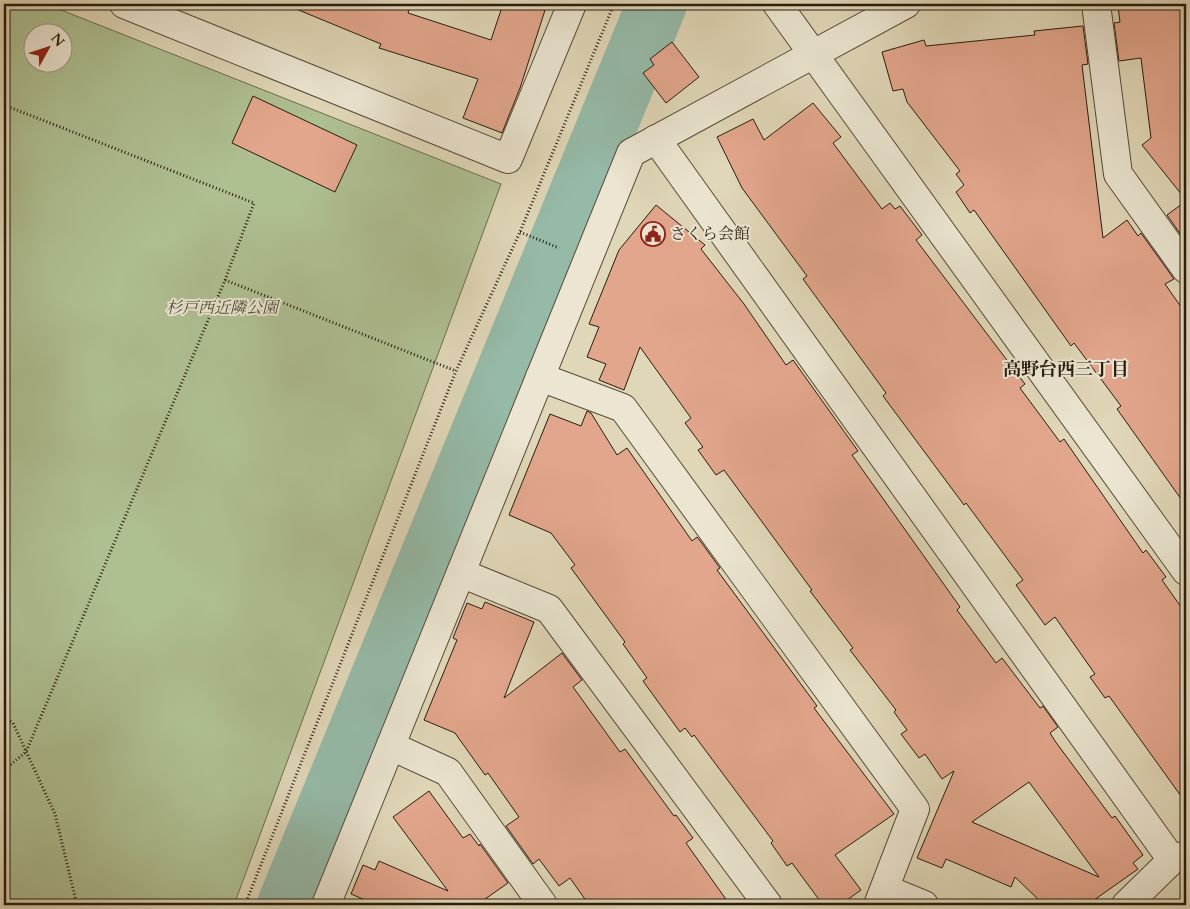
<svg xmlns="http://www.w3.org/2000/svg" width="1190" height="909" viewBox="0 0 1190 909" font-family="Cardo,'Noto Serif JP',serif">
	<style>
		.green { fill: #aebf92; stroke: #6c6e50; fill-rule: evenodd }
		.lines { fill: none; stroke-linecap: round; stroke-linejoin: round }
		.river { stroke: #95baa8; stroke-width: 60 }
		.building { fill: #e2a68c; stroke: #291c0e; fill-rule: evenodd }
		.minor-casing { stroke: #574b38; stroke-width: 30 }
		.path { stroke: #291c0e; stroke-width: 3; stroke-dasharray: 1 2.5; stroke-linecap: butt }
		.minor { stroke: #ebe5d1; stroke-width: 28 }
		.labels { text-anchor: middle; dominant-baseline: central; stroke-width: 4; stroke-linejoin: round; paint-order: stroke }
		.poi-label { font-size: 16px; fill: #291c0e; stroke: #ebe5d1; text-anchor: start }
		.park-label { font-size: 16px; font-style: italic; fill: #514d36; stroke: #ebe5d1 }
		.neighbourhood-label { font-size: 18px; font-weight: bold; fill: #291c0e; stroke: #ebe5d1 }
	</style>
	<rect width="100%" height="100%" fill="#e0d7b8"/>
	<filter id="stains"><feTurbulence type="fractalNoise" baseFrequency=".004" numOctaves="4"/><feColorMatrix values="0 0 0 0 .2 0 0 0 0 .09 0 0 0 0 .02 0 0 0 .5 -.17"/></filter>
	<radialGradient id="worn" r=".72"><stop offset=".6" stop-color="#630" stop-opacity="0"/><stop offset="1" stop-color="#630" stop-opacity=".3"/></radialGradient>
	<path class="green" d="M4,4H46L501,184L234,905H4ZM32,32H62V62H32Z"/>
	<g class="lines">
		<polyline class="river" points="287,905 657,4"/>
	</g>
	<g class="building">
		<polygon points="284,4 411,4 408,13 491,40 503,4 547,4 520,88 502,133 463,118 478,79 379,48 381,44"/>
		<polygon points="1134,4 1186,4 1186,200 1142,145 1151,138 1141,58 1119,61 1114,23 1120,22 1118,6"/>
		<polygon points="1083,26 1088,64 1082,65 1103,238 1127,220 1138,236 1141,233 1174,279 1165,284 1186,314 1186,506 1117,409 1121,406 1074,343 1071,346 974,210 970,213 956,192 964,185 956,174 960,171 907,102 903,89 893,91 882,52 924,40 926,46 1035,35 1034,31"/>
		<polygon points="672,42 699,77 666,103 643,73 654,65 650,59"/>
		<polygon points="253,96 357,145 335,192 232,143"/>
		<polygon points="813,103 841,137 833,143 882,209 890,203 895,209 900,206 922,235 916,240 1025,384 1020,388 1060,442 1064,439 1143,553 1146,550 1166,577 1162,580 1186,614 1186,803 1109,696 1105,698 1090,677 1095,674 1055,617 1045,625 1016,585 1023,580 966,503 964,505 883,396 886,393 803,279 807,276 742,188 717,137 753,119 764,140"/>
		<polygon points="1186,201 1186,242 1167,215"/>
		<path d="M656,205L705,245L701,249L744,304L786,365L793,360L858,451L852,455L960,607L957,610L996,663L1002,658L1040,708L1043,706L1058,727L1050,733L1055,741L1112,818L1115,816L1143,855L1133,863L1138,869L1087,905H1044L1015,877L1011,887L946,859L942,868L917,858L954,771L942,779L925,754L919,758L901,734L907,730L894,712L896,710L850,650L853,648L810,591L812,590L724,470L716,475L698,450L703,447L685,423L691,418L640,347L624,390L599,380L606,364L587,357L599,327L589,324L619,250ZM1029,782L1099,877L972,822Z"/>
		<polygon points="587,411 591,413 617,455 627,448 692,541 697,537 701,542 720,568 717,570 817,706 814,708 894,814 835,855 861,890 840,905 823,905 792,863 787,866 771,843 773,841 694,735 692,737 685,728 680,732 643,681 647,678 623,644 625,642 571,568 575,565 551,533 509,515 550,414 581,426"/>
		<polygon points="485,602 534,622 504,698 562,653 582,680 573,687 620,752 625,749 674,816 676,815 693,838 686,843 730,905 589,905 570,878 559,886 539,859 533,864 506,826 519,817 488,773 485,775 455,733 424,720 457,640 453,638 467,603 482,609"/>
		<polygon points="429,791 463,838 470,834 479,846 480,844 508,883 478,904 480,905 377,905 351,894 363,865 375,870 379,861 448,891 393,817"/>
	</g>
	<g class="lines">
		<defs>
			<g id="minor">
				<polyline points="124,4 508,159 572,4"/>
				<polyline points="777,4 1186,571"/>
				<polyline points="1096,4 1118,174 1186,269"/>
				<polyline points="656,139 1172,860"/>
				<polyline points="540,377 623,408 915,809 878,905"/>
				<polyline points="461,573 549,609 768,905"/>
				<polyline points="391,746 448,772 543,905"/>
				<polyline points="885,889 924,905"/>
				<polyline points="326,905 631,153 906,4"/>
				<polyline points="1126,905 1172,860 1186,855"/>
			</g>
		</defs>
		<use href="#minor" class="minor-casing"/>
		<g class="path">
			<polyline points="4,105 254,203 225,280 26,752 4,770"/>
			<polyline points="520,232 559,248"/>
			<polyline points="225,280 456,371"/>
			<polyline points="4,718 13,723 55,814 77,905"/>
			<polyline points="245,905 456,371 520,232 614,4"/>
		</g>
		<use href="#minor" class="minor"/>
	</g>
	<defs>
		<symbol id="civic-ring" viewBox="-11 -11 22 22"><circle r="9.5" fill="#ebe5d1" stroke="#8f2418" stroke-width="1.5"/><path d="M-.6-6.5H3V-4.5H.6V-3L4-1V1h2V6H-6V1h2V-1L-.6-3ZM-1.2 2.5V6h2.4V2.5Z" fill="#8f2418"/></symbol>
	</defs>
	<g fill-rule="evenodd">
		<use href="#civic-ring" x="639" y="220" width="28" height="28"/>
	</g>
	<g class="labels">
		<g class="poi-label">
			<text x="670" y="234">さくら会館</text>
		</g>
		<g class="park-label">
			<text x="222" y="308">杉戸西近隣公園</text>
		</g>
		<g class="neighbourhood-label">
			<text x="1066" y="369">高野台西三丁目</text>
		</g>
	</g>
	<rect width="1190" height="909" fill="none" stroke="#e0d7b8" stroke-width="20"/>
	<rect x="5" y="5" width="1180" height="899" fill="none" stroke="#291c0e" stroke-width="2.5"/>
	<rect x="10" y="10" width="1170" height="889" fill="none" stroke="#291c0e"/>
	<g transform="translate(48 48) rotate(50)"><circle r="24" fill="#ebe5d1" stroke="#9d9583"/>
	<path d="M0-4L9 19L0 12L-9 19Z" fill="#8f2418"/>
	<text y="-8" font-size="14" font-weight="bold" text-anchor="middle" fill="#291c0e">N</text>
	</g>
	<rect width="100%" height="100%" filter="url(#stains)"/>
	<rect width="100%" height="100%" fill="url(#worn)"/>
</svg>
